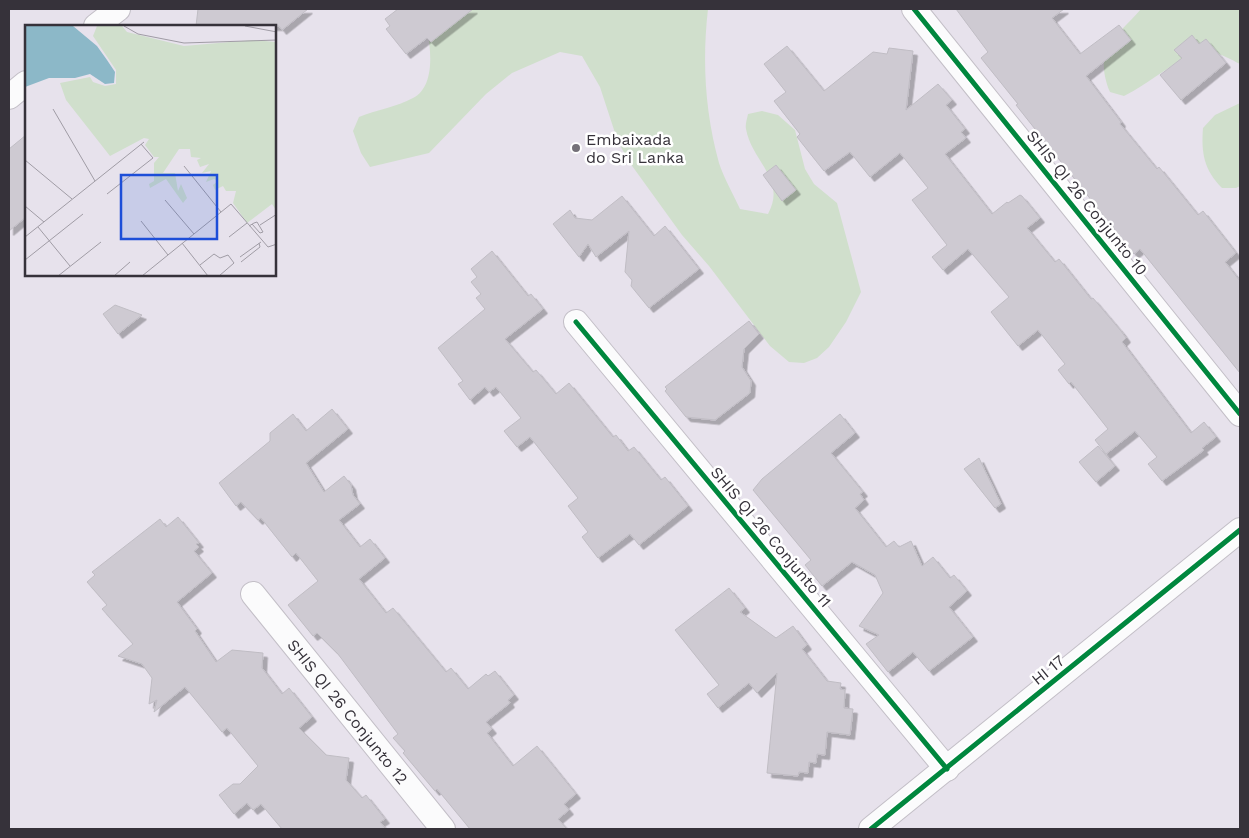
<svg xmlns="http://www.w3.org/2000/svg" width="1249" height="838" viewBox="0 0 1249 838" font-family="'Work Sans',sans-serif">
	<style>
		.green { fill: #d0dfcc }
		.building { fill: #cecad2; stroke: #c0bdc4; filter: url(#shadow) }
		.lines { fill: none; stroke-linecap: round; stroke-linejoin: round }
		.minor-casing { stroke: #c3bfc7; stroke-width: 26 }
		.minor { stroke: #fbfbfc; stroke-width: 24 }
		.cycleway-casing { stroke: #fff; stroke-width: 8 }
		.cycleway { stroke: #00873e; stroke-width: 5 }
		.poi-dot { fill: #747078; stroke: #fff; stroke-width: 2 }
		.labels { text-anchor: middle; dominant-baseline: central; stroke-width: 5; stroke-linejoin: round; paint-order: stroke }
		.poi-label { font-size: 16px; fill: #36323a; stroke: #fff; text-anchor: start }
		.street-label { font-size: 16px; fill: #36323a; stroke: #fff }
		.inset-road { fill: none; stroke: #a09ca5; stroke-width: 1 }
		.view { fill: #1d4ed8; fill-opacity: 0.15; stroke: #1d4ed8; stroke-width: 2.5 }
		.inset-edge { fill: none; stroke: #36323a; stroke-width: 2.5 }
	</style>
	<defs>
		<filter id="shadow"><feDropShadow dx="4.5" dy="4.5" stdDeviation="0" flood-color="#0004"/></filter>
	</defs>
	<rect width="100%" height="100%" fill="#e7e2ec"/>
	<g class="green">
		<path d="M422,9H708C702,61 705,112 719,163C724,178 733,194 740,209L768,214C787,179 752,162 746,129C745,125 747,119 748,114L762,111L778,115L795,130L805,169L814,184L837,203L861,292L846,322L829,347L817,358L804,363L789,362L770,346L709,266L682,235L630,163L618,142L600,87L582,56L560,52L512,73L486,94L429,153L370,167L361,153L353,131L359,117C376,110 397,107 413,98C440,84 429,32 422,9Z"/>
		<path d="M1141,9H1240V64C1232,60 1220,53 1211,52C1187,49 1147,86 1124,96L1110,92C1093,48 1115,39 1141,9Z"/>
		<path d="M1240,103V186L1236,188H1222C1204,170 1201,153 1203,128L1215,115Z"/>
	</g>
	<g class="building">
		<polygon points="198,9 308,9 282,30 279,26 196,26"/>
		<polygon points="398,9 473,9 431,42 427,38 406,54 386,29 390,26 385,19"/>
		<polygon points="956,9 1064,9 1052,18 1080,54 1119,25 1131,40 1086,76 1121,122 1120,124 1157,169 1159,167 1198,215 1203,211 1236,253 1225,262 1240,281 1240,373 1140,249 1134,254 1016,105 1018,104 981,58 988,52"/>
		<polygon points="1192,35 1199,44 1206,39 1226,63 1181,100 1160,75 1182,58 1174,50"/>
		<polygon points="787,46 824,91 873,52 887,54 889,48 913,51 906,110 938,84 952,100 946,105 965,129 961,132 966,138 945,154 992,214 1007,202 1008,203 1020,195 1022,196 1040,218 1027,228 1055,262 1059,259 1091,299 1093,298 1121,331 1126,338 1122,342 1191,433 1204,422 1216,437 1202,448 1204,450 1162,481 1148,464 1157,457 1135,431 1106,454 1095,440 1108,429 1071,382 1069,384 1058,370 1065,364 1038,330 1018,346 991,312 1009,297 968,249 943,270 932,257 947,245 912,200 928,188 900,153 870,177 850,152 824,171 797,137 800,134 774,101 786,92 764,64"/>
		<polygon points="26,135 26,217 9,231 9,149"/>
		<polygon points="776,165 796,190 782,201 763,175"/>
		<polygon points="622,196 654,236 665,226 699,269 649,308 631,286 632,280 625,272 629,231 596,257 588,244 579,257 553,224 570,210 575,218 592,220"/>
		<polygon points="492,251 528,296 531,294 543,309 505,339 533,372 536,370 556,394 569,383 613,437 616,435 628,451 634,447 661,480 665,477 688,506 639,545 630,534 598,558 582,537 588,532 568,506 578,498 530,437 517,447 504,431 521,418 496,387 489,392 485,387 470,400 458,384 463,381 438,348 485,309 476,298 481,294 471,282 477,277 471,269"/>
		<polygon points="115,305 142,315 118,334 103,314"/>
		<polygon points="749,321 759,334 744,349 742,367 751,381 750,393 715,420 686,417 665,391 667,389 665,387"/>
		<polygon points="332,409 348,429 306,463 324,492 344,476 351,485 353,495 360,504 339,520 360,547 370,539 385,558 359,579 386,613 393,608 446,672 451,668 468,689 486,674 488,676 495,671 514,695 508,700 510,703 486,722 492,729 487,733 513,766 537,746 576,794 564,804 569,810 558,819 567,829 470,829 437,789 435,791 403,753 405,751 393,738 398,734 338,654 317,633 313,636 288,605 318,581 296,553 292,557 261,518 258,520 241,502 236,506 219,483 270,441 270,433 293,414 306,431"/>
		<polygon points="840,414 855,433 831,453 863,492 860,494 864,500 855,508 886,547 894,541 899,547 911,541 922,566 933,557 950,578 954,575 967,591 949,607 973,637 929,671 913,652 888,672 866,644 879,635 859,626 883,593 875,575 852,562 822,586 805,565 811,560 753,490 762,479"/>
		<polygon points="1098,446 1115,466 1096,482 1079,462"/>
		<polygon points="979,458 1001,504 995,508 964,469"/>
		<polygon points="178,517 199,543 196,544 199,547 194,551 212,573 177,602 197,629 195,631 216,662 232,650 263,653 262,668 282,694 289,688 312,717 299,728 326,755 349,758 346,780 362,798 366,795 385,819 380,822 386,829 282,829 261,804 253,810 247,803 234,814 219,795 233,784 240,784 258,766 227,728 222,732 185,687 154,712 157,700 149,704 152,678 142,664 118,656 133,644 102,609 107,605 87,582 95,575 92,572 160,519 166,527"/>
		<polygon points="729,588 745,608 740,612 776,638 793,626 807,645 802,649 827,681 841,683 840,689 845,690 844,708 853,709 850,735 827,732 825,755 817,754 816,763 809,762 808,773 799,772 798,776 767,773 777,673 757,693 749,683 718,708 707,694 719,685 675,630"/>
	</g>
	<g class="lines">
		<defs>
			<g id="minor">
				<polyline points="914,9 1240,414"/>
				<polyline points="96,26 118,9"/>
				<polyline points="9,97 26,83"/>
				<polyline points="576,322 947,769"/>
				<path id="s1" d="M253,594L443,829"/>
				<polyline points="871,829 1240,530"/>
			</g>
		</defs>
		<use href="#minor" class="minor-casing"/>
		<use href="#minor" class="minor"/>
		<defs>
			<g id="cycleway">
				<polyline points="914,9 1240,414"/>
				<polyline points="576,322 947,769"/>
				<polyline points="871,829 1240,530"/>
			</g>
		</defs>
		<use href="#cycleway" class="cycleway-casing"/>
		<use href="#cycleway" class="cycleway"/>
	</g>
	<circle class="poi-dot" cx="576" cy="148" r="5"/>
	<g class="labels">
		<g class="poi-label">
			<text x="586" y="139">Embaixada<tspan x="586" dy="18">do Sri Lanka</tspan></text>
		</g>
		<g class="street-label">
			<text transform="translate(1087 203) rotate(51)">SHIS QI 26 Conjunto 10</text>
			<text transform="translate(771 537) rotate(50)">SHIS QI 26 Conjunto 11</text>
			<text transform="translate(1048 670) rotate(-39)">HI 17</text>
			<text stroke="none"><textPath href="#s1" startOffset="151">SHIS QI 26 Conjunto 12</textPath></text>
		</g>
	</g>
	<g transform="translate(25 25)">
		<rect width="251" height="251" fill="#e7e2ec"/>
		<path d="M72,1H97L102,7L159,21L228,15L251,17V185L247,179L222,198L208,178L211,166H201L198,161L190,165L188,160L193,156L189,154L181,157L186,146L177,148L184,139L175,142L172,135L176,133L166,132L165,124H154L138,148H150L153,166L156,159L162,173L158,178L141,154L125,163L124,159L129,156V138L134,132H129L120,120L124,114L119,113L85,131L41,75L35,58L65,52L68,57L80,61L91,59V45L68,11Z" fill="#d0dfcc"/>
		<path d="M0,1H48L72,21L82,35L90,47L89,58L80,59L65,49L50,53H24L0,62Z" fill="#8cb8c8"/>
		<path class="inset-road" d="M99,1L113,9L159,18L252,15M220,1L252,7M28,84L70,156M0,135L47,174M159,141L196,187M82,169L128,133L116,119M140,175L169,209M0,181L19,197M116,196L143,230M235,200L252,189M224,201L229,198L232,197L238,207L235,208L227,199M13,202L45,241M0,212L119,117M204,212L222,198M157,218L183,251M215,232L236,217M0,235L58,189M216,237L235,222L234,218M175,240L189,229L195,233L203,230L209,238L194,251M33,251L76,217M89,251L105,237M117,251L206,179L243,222L252,219"/>
		<path class="view" d="M96,150H192V214H96Z"/>
		<rect width="251" height="251" class="inset-edge"/>
	</g>
	<rect width="1249" height="838" fill="none" stroke="#36323a" stroke-width="20"/>
</svg>
